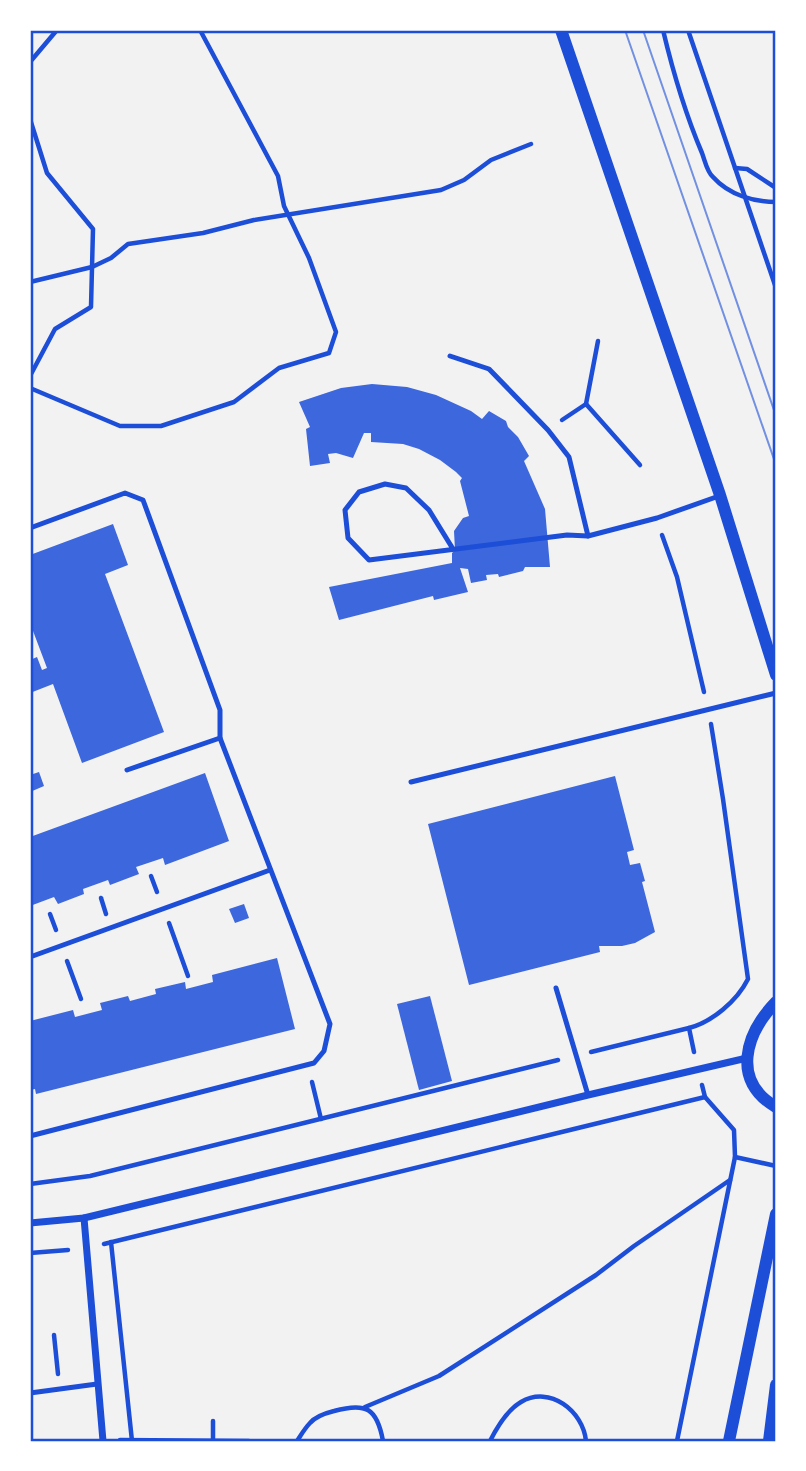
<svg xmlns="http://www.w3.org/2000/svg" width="806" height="1471" viewBox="0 0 806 1471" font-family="'Open Sans',sans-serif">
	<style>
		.building { fill: #3d67dc }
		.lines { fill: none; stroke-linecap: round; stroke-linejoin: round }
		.path { stroke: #1d4ed8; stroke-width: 4.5 }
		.service { stroke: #1d4ed8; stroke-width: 5 }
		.minor { stroke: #1d4ed8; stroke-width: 7 }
		.tertiary { stroke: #1d4ed8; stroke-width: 12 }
		.tram { stroke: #7290e2; stroke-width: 2 }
		.neatline { fill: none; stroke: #1d4ed8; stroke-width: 2.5 }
	</style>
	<rect width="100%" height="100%" fill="#f2f2f2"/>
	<g class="building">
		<polygon points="372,384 407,387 436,395 471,411 482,419 489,411 506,421 508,427 518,437 529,456 524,461 545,509 550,567 525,567 523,571 499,577 498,574 486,575 487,580 471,583 468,569 460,568 468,592 434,600 433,596 339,620 329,587 452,563 452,553 455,550 454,531 463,518 469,516 460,481 462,478 456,472 440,460 419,449 403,444 371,442 371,433 364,433 353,458 336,453 328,454 330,463 310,466 306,429 310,427 299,402 341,388"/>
		<polygon points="113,524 128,565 105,574 164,732 82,763 53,684 30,693 30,660 37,657 42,670 47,668 30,623 30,555"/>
		<polygon points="39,772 44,786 30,792 30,775"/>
		<polygon points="205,773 229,841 165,865 163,858 136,867 139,874 110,885 108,880 83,889 84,894 58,904 54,897 30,906 30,837"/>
		<polygon points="615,776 634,850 627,852 630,865 640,863 645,881 642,882 655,932 635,943 622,946 599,946 600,952 469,985 428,824"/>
		<polygon points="244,904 249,918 235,923 229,909"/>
		<polygon points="277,958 295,1029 36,1094 35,1089 30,1090 30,1021 73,1010 75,1017 102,1010 100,1003 128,996 130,1001 156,994 155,989 185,982 186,989 213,982 212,975"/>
		<polygon points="430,996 452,1081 419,1090 397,1004"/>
	</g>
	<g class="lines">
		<g class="path">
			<path d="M663,30C673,72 685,113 702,153C705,161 707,172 713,177C729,195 754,202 776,202"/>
			<polyline points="688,30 776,288"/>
			<polyline points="30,62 57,30"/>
			<polyline points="30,119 47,173 93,229 91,307 55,329 30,376"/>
			<polyline points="735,168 747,169 776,188"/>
			<polyline points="30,282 92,267 111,258 128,244 203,233 254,220 441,190 464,180 491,160 531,144"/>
			<polyline points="30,388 120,426 161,426 234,402 279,368 329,353 336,332 309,258 284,206 278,176 200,30"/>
			<polyline points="586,404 598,341"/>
			<polyline points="562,420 586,404 640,465"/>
			<polyline points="662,535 677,577 704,692"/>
			<polyline points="151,876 157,892"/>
			<polyline points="101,898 106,914"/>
			<polyline points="50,914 56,930"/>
			<polyline points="169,923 188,976"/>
			<polyline points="67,961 81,999"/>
			<polyline points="591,1052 689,1028"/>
			<path d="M694,1052L689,1028C712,1022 737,1001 748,979L723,799L711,724"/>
			<polyline points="312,1082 321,1119"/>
			<polyline points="735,1157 776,1166"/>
			<polyline points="30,1184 90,1176 558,1060"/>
			<polyline points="111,1242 132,1441"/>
			<polyline points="104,1244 705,1097"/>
			<polyline points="30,1253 68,1250"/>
			<polyline points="54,1335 58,1374"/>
			<polyline points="365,1407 439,1376 596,1275 634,1246 730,1180"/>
			<polyline points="120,1440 249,1441"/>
			<polyline points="213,1440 213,1421"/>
			<path d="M297,1441C301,1435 305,1428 310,1423C315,1417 326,1413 334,1411C366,1402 377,1408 383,1441"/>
			<path d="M490,1441C497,1427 507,1410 521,1402C550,1385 583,1411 586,1441"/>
			<polyline points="677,1441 735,1157 734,1130 705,1097 702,1085"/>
		</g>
		<g class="service">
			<polyline points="450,356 489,369 548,430 569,457 588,536 657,518 719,496"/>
			<polyline points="30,528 125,493 143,500 220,710 220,738 330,1024 324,1051 314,1063 30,1136"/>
			<polyline points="453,549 429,510 406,488 385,484 359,492 345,510 348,538 369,560 567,535 588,536"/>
			<polyline points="127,770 220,738"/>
			<polyline points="411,782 776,693"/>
			<polyline points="30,957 270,870"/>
			<polyline points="556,988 588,1095"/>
			<polyline points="30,1393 97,1384"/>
		</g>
		<g class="minor">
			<polyline points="84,1218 103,1441"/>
			<polyline points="30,1223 84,1218 588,1095 747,1058"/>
		</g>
		<g class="tertiary">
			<polyline points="561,30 720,495 776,675"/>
			<path d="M776,1002C745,1034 731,1081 776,1107"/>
			<polyline points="729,1441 776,1214"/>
			<polyline points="769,1441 776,1385"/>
		</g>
		<g class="tram">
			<polyline points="625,30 776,465"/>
			<polyline points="643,30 776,416"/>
		</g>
	</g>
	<rect width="806" height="1471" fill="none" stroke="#ffffff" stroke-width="63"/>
	<rect x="32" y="32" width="742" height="1408" class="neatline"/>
</svg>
